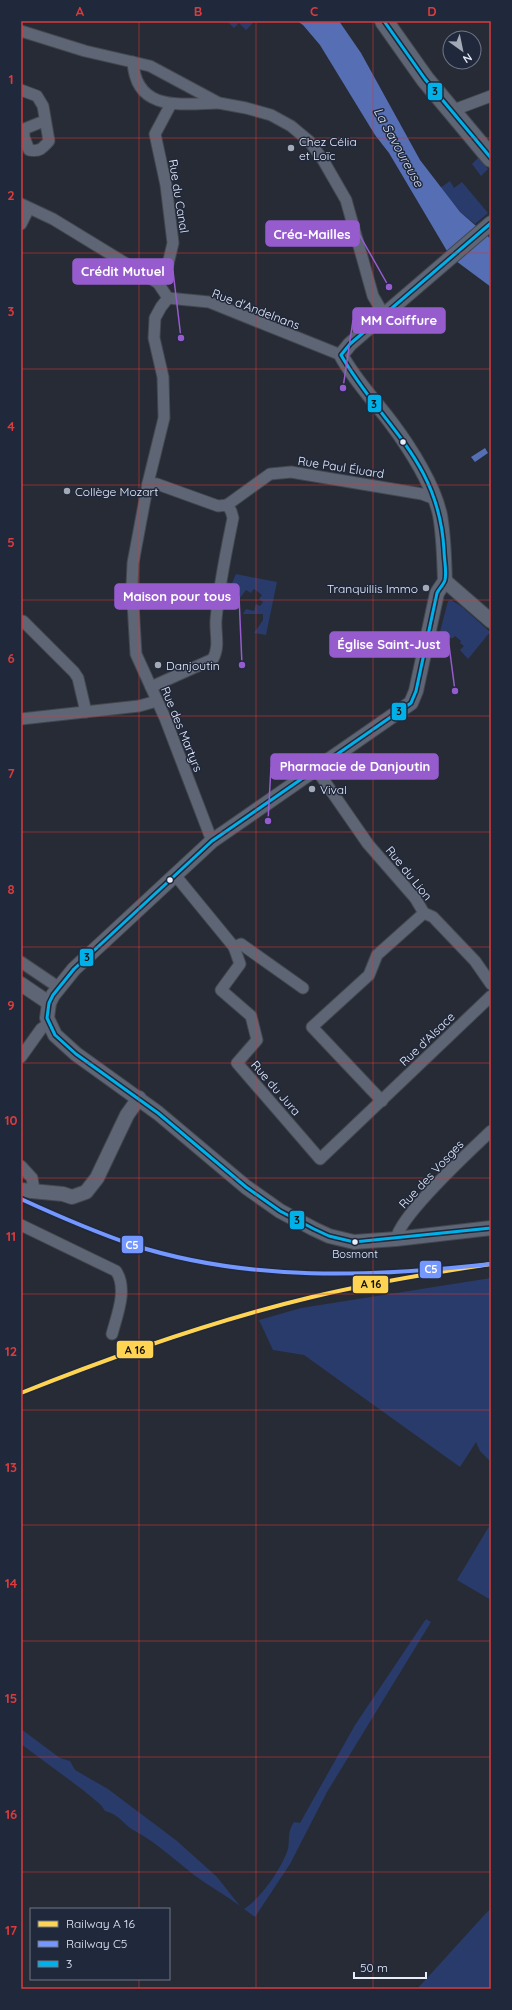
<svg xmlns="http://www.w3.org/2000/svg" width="512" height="2010" viewBox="0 0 512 2010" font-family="Quicksand,sans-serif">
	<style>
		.green { fill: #293b6b }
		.water { fill: #556eb4 }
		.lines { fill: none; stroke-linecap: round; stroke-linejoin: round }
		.minor-casing { stroke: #43474f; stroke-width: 13 }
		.tertiary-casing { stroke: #43474f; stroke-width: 16 }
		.primary-casing { stroke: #43474f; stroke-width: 20 }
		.minor { stroke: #5e6575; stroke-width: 11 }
		.tertiary { stroke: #5e6575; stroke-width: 14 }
		.primary { stroke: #5e6574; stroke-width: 18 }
		.bus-1-casing { stroke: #20283b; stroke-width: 6 }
		.bus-1 { stroke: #00b1e9; stroke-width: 3 }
		.rail-1-casing { stroke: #20283b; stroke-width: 7 }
		.rail-2-casing { stroke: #20283b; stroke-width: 7 }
		.rail-1 { stroke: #fed452; stroke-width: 4 }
		.rail-2 { stroke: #7498ff; stroke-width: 4 }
		.grid { fill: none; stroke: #d83c3d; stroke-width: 1; stroke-opacity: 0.55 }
		.poi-dot { fill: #a4a9b6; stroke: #20283b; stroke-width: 1.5 }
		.bus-dot { fill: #e8edfb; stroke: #20283b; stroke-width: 1.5 }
		.labels { text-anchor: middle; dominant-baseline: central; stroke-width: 3; stroke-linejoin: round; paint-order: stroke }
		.bus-label { font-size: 11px; fill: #e8edfb; stroke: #20283b }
		.poi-label { font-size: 12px; fill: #e8edfb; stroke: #20283b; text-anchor: start }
		.street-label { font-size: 12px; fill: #e8edfb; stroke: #20283b }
		.water-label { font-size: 13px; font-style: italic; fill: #d5def3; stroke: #20283b }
		.leader { fill: none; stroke: #965cce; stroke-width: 1.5 }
		.callout-dot { fill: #965cce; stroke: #20283b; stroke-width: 1.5 }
		.callout { fill: #965cce; stroke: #965cce; stroke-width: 1.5 }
		.callout-label { font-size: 13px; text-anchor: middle; font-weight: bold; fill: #fff }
		.line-badge { stroke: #20283b; stroke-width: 1.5 }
		.badge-label { font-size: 11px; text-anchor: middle; font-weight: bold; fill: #fff }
		.pale-badge-label { font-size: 11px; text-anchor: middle; font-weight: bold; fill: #111 }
		.neatline { fill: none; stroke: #d83c3d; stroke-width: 1.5 }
		.grid-label { font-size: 13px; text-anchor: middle; font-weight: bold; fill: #d83c3d }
	</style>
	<rect width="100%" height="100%" fill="#262b35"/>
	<g class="green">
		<polygon points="227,21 255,21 246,30 239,23 234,28"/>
		<polygon points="478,158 488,169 481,176 472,164"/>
		<polygon points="450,181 454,188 462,182 488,213 475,224 460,212 440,188"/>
		<polygon points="236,574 277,582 266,635 254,633 263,620 263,614 243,614 246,609 254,611 256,604 260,606 263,602 259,599 262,595 254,589 251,593 246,590 232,609 222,608 226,582 232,583"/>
		<polygon points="451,600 461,606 490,632 468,659 460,650 464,646 460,643 461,641 455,636 453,638 445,638 437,643 448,601"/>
		<polygon points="491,1278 491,1462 480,1451 476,1442 460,1467 304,1355 273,1350 259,1320 301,1308"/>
		<polygon points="491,1523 491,1600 457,1580"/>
		<path d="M426,1619L431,1622L327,1792L290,1864L255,1917L244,1909C261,1898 280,1870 287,1852C291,1841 286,1834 294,1822L300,1823L355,1725Z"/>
		<path d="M21,1729L60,1758L70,1761L75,1770L108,1789L177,1841L217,1877L240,1906C225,1895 209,1886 194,1875C175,1860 157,1843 135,1831C122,1824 122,1816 105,1811L101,1805L83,1790L21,1744Z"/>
		<polygon points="491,1910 491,1989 417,1989 488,1911"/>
	</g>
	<g class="water">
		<polygon points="297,21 339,21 361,53 420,160 460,212 491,239 491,287 456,261 447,251 389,153 375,135 320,45 303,25"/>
		<polygon points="485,448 488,453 475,462 471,457"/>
	</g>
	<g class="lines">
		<defs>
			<g id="minor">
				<polyline points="21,31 85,51 150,66 219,103 246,108 271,115 291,126 309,141 323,160 346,200 373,296 384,315"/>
				<path d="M133,62C136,112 181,104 218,103"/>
				<path d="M21,90L37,96L43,106L49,141C42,149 39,152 29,150L24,137V129L44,121"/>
				<polyline points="451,111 491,96"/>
				<polyline points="21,204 53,219 158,283 168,298 209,302 341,355"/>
				<polyline points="21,224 29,208"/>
				<polyline points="158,283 168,264 173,243 166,185 155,134 171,104"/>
				<polyline points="168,298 161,307 155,318 154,338 163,377 164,418 148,483 133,563 132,586 136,654 165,718 212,841"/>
				<path d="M148,483L157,484L218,506L227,505L231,511L233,518C226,552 219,585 216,620C215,633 220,646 213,659L151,687"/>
				<polyline points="227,505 270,474 291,472 422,494 435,499"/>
				<polyline points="23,621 74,672 78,678 86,712"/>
				<polyline points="21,719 139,706 157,701"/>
				<polyline points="316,769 368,844 415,898 424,913 433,917 475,961 491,984"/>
				<polyline points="175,875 234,947 241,944 303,988"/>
				<polyline points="234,947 240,964 221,990 251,1016 257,1040 237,1063 320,1159 491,996"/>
				<polyline points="21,962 58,987"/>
				<polyline points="21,1057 41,1029 48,1024"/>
				<polyline points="382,1101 312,1027 369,975 377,955 424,913"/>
				<polyline points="21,1166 32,1178 34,1190"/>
				<path d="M21,1225L116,1271C128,1289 117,1315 112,1334"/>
				<path d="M396,1239C401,1214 470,1151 491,1131"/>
			</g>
			<g id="tertiary">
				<path d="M491,223L350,344L341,355C355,381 375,401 392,424C410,448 434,486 440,515C444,537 444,559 445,581L437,593L416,691L411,703L212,841L74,969L53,995L49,1003L47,1018L55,1035L76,1054L158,1113L246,1187L280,1211L314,1229L329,1236L354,1242L396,1239L491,1228"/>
				<polyline points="445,581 491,621"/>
				<polyline points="21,984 49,1003"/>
				<polyline points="21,1190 63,1194 72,1197 86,1192 97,1178 127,1115 139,1098"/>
			</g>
			<polyline id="primary" points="384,21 425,79 491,158"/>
		</defs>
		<use href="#minor" class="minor-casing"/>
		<use href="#tertiary" class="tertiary-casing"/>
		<use href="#primary" class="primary-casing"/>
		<use href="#minor" class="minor"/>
		<use href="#tertiary" class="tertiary"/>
		<use href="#primary" class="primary"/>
		<defs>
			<g id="bus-1">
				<polyline points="384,21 425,79 491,158"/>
				<path d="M491,223L350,344L341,355C382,426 439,460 444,550C444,559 447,571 445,580C444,584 439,589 437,593L416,691L411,703L212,841L74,969L53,995L49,1003L47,1018L55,1035L76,1054L158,1113L246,1187L280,1211L314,1229L329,1236L354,1242L491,1228"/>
			</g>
		</defs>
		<use href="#bus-1" class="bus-1-casing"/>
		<use href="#bus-1" class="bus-1"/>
		<defs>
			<path id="rail-1" d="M21,1393C116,1355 212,1321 312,1297C371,1283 431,1273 491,1264"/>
			<path id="rail-2" d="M21,1199C58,1216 95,1232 133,1245C249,1282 372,1277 491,1264"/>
		</defs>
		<use href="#rail-1" class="rail-1-casing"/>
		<use href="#rail-2" class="rail-2-casing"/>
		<use href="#rail-1" class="rail-1"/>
		<use href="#rail-2" class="rail-2"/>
	</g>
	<path class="grid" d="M139,21V1909M256,21V1989M373,21V1989M21,138H491M21,253H491M21,369H491M21,485H491M21,600H491M21,716H491M21,832H491M21,947H491M21,1063H491M21,1178H491M21,1294H491M21,1410H491M21,1525H491M21,1641H491M21,1757H491M21,1872H491M139,1979V1989"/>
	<g class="poi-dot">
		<circle cx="291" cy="148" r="4"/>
		<circle cx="67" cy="491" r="4"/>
		<circle cx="426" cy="588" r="4"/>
		<circle cx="158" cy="665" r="4"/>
		<circle cx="312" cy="789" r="4"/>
	</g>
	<g class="bus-dot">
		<circle cx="403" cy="442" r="3.5"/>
		<circle cx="170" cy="880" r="3.5"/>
		<circle cx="355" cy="1242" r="3.5"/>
	</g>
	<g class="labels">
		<g class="bus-label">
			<text x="355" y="1254">Bosmont</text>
		</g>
		<g class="poi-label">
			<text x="299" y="141">Chez Célia<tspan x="299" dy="14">et Loïc</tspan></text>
			<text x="75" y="491">Collège Mozart</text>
			<text x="418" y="588" text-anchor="end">Tranquillis Immo</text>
			<text x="166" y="665">Danjoutin</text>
			<text x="320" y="789">Vival</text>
		</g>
		<g class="street-label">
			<text transform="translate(179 196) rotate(81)">Rue du Canal</text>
			<text transform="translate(256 309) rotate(21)">Rue d'Andelnans</text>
			<text transform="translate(341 467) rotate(9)">Rue Paul Éluard</text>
			<text transform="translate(182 729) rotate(68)">Rue des Martyrs</text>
			<text transform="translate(409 873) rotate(51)">Rue du Lion</text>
			<text transform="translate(427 1039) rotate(-44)">Rue d'Alsace</text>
			<text transform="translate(276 1088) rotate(49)">Rue du Jura</text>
			<text transform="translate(431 1174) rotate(-47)">Rue des Vosges</text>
		</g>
		<g class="water-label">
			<text transform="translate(399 147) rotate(61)">La Savoureuse</text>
		</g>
	</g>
	<path class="leader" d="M389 287L359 234M181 338L173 271M343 388L353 320M242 665L239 596M455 691L449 645M268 821L271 767"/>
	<g class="callout-dot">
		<circle cx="389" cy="287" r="4"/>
		<circle cx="181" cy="338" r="4"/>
		<circle cx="343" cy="388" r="4"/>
		<circle cx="242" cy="665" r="4"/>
		<circle cx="455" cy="691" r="4"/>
		<circle cx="268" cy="821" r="4"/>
	</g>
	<g class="callout">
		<rect x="266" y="221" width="93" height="25" rx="4"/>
		<rect x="73" y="259" width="100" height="25" rx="4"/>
		<rect x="353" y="308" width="92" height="25" rx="4"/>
		<rect x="115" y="584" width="124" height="25" rx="4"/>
		<rect x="330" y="632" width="119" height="25" rx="4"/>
		<rect x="271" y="754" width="167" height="25" rx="4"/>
	</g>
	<g class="callout-label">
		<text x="312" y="239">Créa-Mailles</text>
		<text x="123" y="276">Crédit Mutuel</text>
		<text x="399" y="325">MM Coiffure</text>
		<text x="177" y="601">Maison pour tous</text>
		<text x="389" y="649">Église Saint-Just</text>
		<text x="355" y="771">Pharmacie de Danjoutin</text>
	</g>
	<g class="line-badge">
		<rect x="427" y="82" width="16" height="19" rx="4" fill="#00b1e9"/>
		<rect x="367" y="394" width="15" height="19" rx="4" fill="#00b1e9"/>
		<rect x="391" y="702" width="16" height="19" rx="4" fill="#00b1e9"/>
		<rect x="79" y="948" width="15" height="19" rx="4" fill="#00b1e9"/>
		<rect x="289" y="1210" width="16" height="20" rx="4" fill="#00b1e9"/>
		<rect x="121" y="1235" width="23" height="19" rx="4" fill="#7498ff"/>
		<rect x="419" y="1260" width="23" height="19" rx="4" fill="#7498ff"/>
		<rect x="352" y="1275" width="37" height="19" rx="4" fill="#fed452"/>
		<rect x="116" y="1340" width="38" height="19" rx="4" fill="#fed452"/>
	</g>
	<g class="badge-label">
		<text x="132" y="1249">C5</text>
		<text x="431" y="1273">C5</text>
	</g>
	<g class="pale-badge-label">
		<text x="435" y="95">3</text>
		<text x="374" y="408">3</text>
		<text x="399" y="715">3</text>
		<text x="87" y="961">3</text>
		<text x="297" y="1224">3</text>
		<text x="371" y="1288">A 16</text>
		<text x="135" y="1354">A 16</text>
	</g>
	<rect width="512" height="2010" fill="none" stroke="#20283b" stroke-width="44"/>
	<rect x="30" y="1908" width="140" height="72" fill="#20283b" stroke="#707788"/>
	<rect x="38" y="1921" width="20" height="6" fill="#fed452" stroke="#707788"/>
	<text x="66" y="1928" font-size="12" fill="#e8edfb">Railway A 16</text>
	<rect x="38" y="1941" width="20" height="6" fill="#7498ff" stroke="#707788"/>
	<text x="66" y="1948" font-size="12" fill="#e8edfb">Railway C5</text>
	<rect x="38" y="1961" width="20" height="6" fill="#00b1e9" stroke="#707788"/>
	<text x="66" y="1968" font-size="12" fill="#e8edfb">3</text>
	<g transform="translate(462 50) rotate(147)"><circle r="19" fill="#20283b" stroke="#707788"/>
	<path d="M0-3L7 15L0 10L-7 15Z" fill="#a4a9b6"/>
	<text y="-6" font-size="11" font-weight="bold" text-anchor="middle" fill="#e8edfb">N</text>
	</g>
	<path d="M354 1972v6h72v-6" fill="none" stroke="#e8edfb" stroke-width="2"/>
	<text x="360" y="1972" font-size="12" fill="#e8edfb" stroke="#20283b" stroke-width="3" paint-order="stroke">50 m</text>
	<rect x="22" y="22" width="468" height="1966" class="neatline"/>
	<g class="grid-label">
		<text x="80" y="16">A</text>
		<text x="198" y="16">B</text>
		<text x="314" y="16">C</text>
		<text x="432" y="16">D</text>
		<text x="11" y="84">1</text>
		<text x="11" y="200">2</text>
		<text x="11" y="316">3</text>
		<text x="11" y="431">4</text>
		<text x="11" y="547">5</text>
		<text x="11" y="663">6</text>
		<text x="11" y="778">7</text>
		<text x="11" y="894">8</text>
		<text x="11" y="1010">9</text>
		<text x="11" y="1125">10</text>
		<text x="11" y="1241">11</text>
		<text x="11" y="1356">12</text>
		<text x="11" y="1472">13</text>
		<text x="11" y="1588">14</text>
		<text x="11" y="1703">15</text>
		<text x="11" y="1819">16</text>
		<text x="11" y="1935">17</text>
	</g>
</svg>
